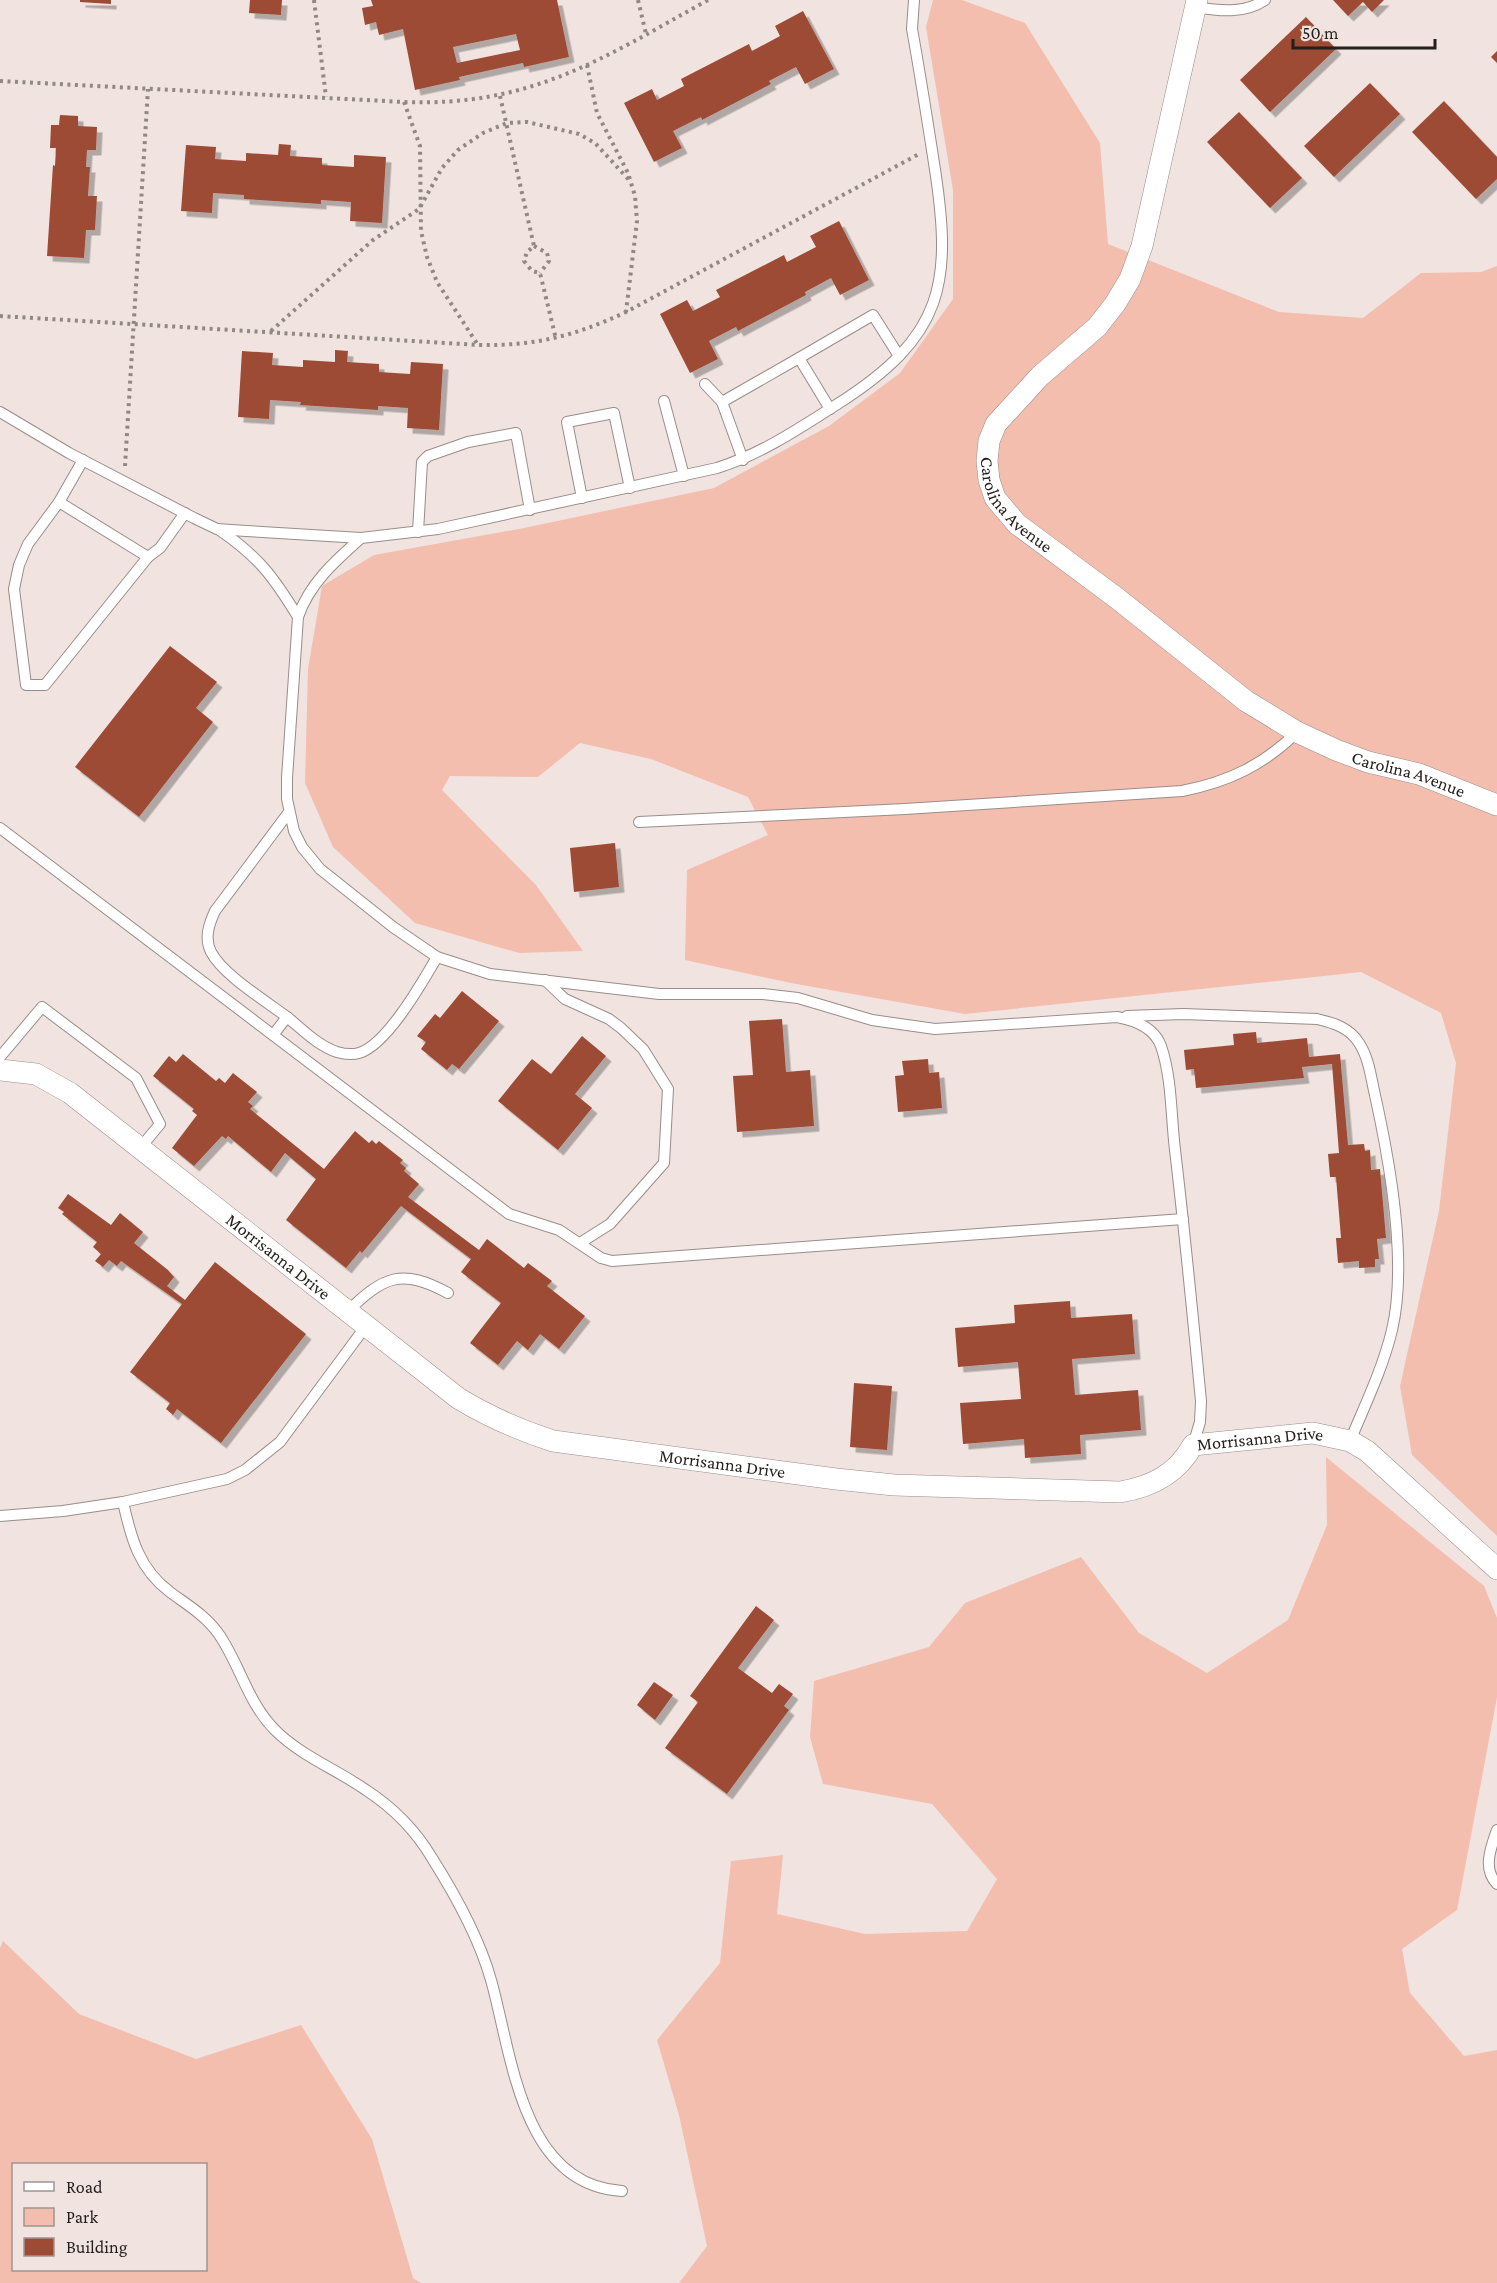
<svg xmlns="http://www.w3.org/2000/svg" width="1497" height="2283" viewBox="0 0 1497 2283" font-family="'Crimson Pro',serif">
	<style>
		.green { fill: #f4beaf; fill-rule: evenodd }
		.building { fill: #9d4b35; fill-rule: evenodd; filter: url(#shadow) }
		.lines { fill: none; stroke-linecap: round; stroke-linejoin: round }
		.service-casing { stroke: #998d8a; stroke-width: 12 }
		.minor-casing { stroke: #998d8a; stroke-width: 22 }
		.path { stroke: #918886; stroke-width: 4; stroke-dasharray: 3 4.5; stroke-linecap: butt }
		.service { stroke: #fff; stroke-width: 10 }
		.minor { stroke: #fff; stroke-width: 21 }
		.labels { text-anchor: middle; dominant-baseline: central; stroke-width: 6; stroke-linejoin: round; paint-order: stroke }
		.street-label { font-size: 18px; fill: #231f1d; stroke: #f0e3e0 }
	</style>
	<defs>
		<filter id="shadow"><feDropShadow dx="5.5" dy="5.5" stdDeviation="0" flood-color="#0004"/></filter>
	</defs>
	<rect width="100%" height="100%" fill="#f0e3e0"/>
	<g class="green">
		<polygon points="933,0 962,0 1025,23 1100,143 1108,244 1279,312 1363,318 1421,273 1481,272 1497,266 1497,1536 1412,1455 1400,1386 1439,1211 1456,1063 1441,1013 1361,972 965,1014 791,983 685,960 687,870 768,835 748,797 651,759 580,743 538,777 450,776 442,790 536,885 583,951 519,953 415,923 333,847 305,783 308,669 322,586 374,555 524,528 714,488 829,426 900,373 953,299 953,190 926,27"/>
		<polygon points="1326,1457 1484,1586 1497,1618 1497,1697 1457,1910 1402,1949 1410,1993 1464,2056 1497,2050 1497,2283 679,2283 707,2246 679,2115 657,2040 720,1963 731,1861 783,1855 777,1914 865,1934 967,1931 997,1879 932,1804 823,1784 810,1737 814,1681 929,1647 965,1603 1081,1557 1139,1633 1207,1673 1288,1620 1327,1525"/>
		<path d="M3,1941L79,2014L196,2059L301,2025L372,2139L413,2278L421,2283H0V1948ZM14,2164H206V2270H14Z"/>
	</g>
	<g class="building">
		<polygon points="80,0 111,0 111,4 80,2"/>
		<polygon points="250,0 282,0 281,15 249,13"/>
		<path d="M371,0H557L569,57L524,67L523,63L459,77L460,80L415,90L403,29L379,35L376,22L365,25L362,8L373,6ZM516,34L520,50L457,63L453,47Z"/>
		<polygon points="1333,0 1384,0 1372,12 1363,2 1348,16"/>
		<polygon points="803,11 834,69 805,84 796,67 769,81 771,84 702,120 701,117 673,131 682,148 654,162 624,103 652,89 657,100 684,86 681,79 749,44 752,51 780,36 775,26"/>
		<polygon points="1306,17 1336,49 1270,112 1240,80"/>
		<polygon points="1497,51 1497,63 1491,57"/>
		<polygon points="1370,83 1400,114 1334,177 1304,146"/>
		<polygon points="1444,101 1497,157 1497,179 1476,199 1412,132"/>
		<polygon points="1239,112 1302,178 1270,208 1207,142"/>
		<polygon points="60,115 78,116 78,126 97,127 96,150 87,150 86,167 90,167 88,196 97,196 95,230 86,230 84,258 47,256 53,165 55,166 56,148 50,148 51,125 59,125"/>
		<polygon points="279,144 291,145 290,156 322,158 322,165 354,167 354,155 386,157 382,223 350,221 351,202 321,200 321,204 244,199 244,195 213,193 212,213 181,211 186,145 216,147 215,159 246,161 246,153 278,155"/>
		<polygon points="839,221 869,280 840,295 831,278 805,292 806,295 738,331 736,327 709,341 718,359 690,373 660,314 687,300 693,311 720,297 716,290 784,255 787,262 816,247 810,236"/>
		<polygon points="335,350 348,351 347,362 379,364 379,372 410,374 411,362 443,364 439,430 407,428 408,408 378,406 378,410 300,405 301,402 270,400 269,419 238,417 242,351 273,353 272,365 303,367 303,360 335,362"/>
		<polygon points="170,646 217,682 196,708 213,722 139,817 75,767"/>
		<polygon points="615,843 619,887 574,892 570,848"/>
		<polygon points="462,991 499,1021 459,1069 452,1064 447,1070 421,1049 426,1042 417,1036 435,1014 440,1018"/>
		<polygon points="782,1019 786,1072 810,1070 814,1126 737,1132 733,1076 753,1075 749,1021"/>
		<polygon points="1256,1032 1257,1043 1307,1038 1309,1057 1340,1054 1348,1145 1364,1144 1365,1151 1370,1150 1371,1170 1380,1169 1386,1238 1377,1239 1379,1259 1375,1259 1375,1267 1359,1268 1359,1261 1338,1263 1336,1238 1341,1238 1336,1177 1330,1177 1328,1154 1339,1153 1332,1064 1302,1067 1304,1078 1196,1088 1194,1069 1186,1070 1184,1050 1234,1045 1233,1034"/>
		<polygon points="582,1036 606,1056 575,1094 592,1108 558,1150 498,1101 532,1059 551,1074"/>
		<polygon points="183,1054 216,1081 219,1078 225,1083 233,1073 257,1092 248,1102 253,1106 250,1109 324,1169 355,1131 369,1143 372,1140 376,1144 379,1141 403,1160 400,1163 406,1168 404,1171 419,1184 408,1197 479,1250 487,1239 524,1268 528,1263 552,1281 547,1286 585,1316 559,1349 540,1334 528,1350 517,1341 498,1365 470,1343 501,1303 461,1272 471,1259 401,1206 362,1253 360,1251 346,1268 286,1220 316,1179 285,1153 271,1172 228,1136 226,1139 222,1136 194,1166 172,1148 197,1115 192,1111 194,1109 153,1076 169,1056 176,1062"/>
		<polygon points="928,1059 929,1073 939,1072 942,1108 898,1112 895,1076 904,1075 902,1061"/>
		<polygon points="68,1194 111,1225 120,1213 143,1232 134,1243 168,1270 174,1277 167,1286 185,1300 215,1262 306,1334 221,1443 177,1409 173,1415 166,1409 170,1403 130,1372 182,1304 121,1261 117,1266 109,1260 103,1267 95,1261 101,1254 93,1247 97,1242 62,1214 64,1212 58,1208"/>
		<polygon points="1070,1301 1071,1318 1132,1314 1135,1354 1072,1359 1075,1395 1138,1390 1141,1430 1080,1435 1081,1454 1025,1458 1024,1439 963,1444 960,1403 1021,1399 1018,1362 958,1367 955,1328 1015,1323 1014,1305"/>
		<polygon points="854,1383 892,1386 887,1450 850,1447"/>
		<polygon points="756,1606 774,1620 738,1668 772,1693 779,1684 793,1694 784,1706 789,1710 727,1794 665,1748 698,1702 690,1696"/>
		<polygon points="654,1682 673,1695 655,1720 637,1705"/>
	</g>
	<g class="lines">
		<defs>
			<g id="service">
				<path d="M1196,7C1219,11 1244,14 1265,0"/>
				<polyline points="705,384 722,402"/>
				<polyline points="664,401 684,476"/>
				<polyline points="830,409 799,358 873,315 899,356"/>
				<path d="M0,412L69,453L194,518L217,529L246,531L361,538L438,529L717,468C761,454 797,430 836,405C945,336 953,284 934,163C927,118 920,73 912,29L914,0"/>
				<polyline points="83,460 59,502 28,544 19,565 14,589 26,685 45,685 148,557 160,548 185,513"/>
				<polyline points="743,460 722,402 799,358"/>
				<polyline points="582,498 567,422 614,413 630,488"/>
				<polyline points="59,502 148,557"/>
				<path d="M218,529C258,556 273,576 298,617"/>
				<polyline points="418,532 422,462 428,456 468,442 516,433 530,510"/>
				<path d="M361,538C335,561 309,584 298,617L287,778V799L294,831L302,847L320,869L393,927L437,957L490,974L659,994H763L798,998L872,1020L935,1029L1117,1017C1134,1020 1154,1027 1161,1046C1172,1078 1171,1117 1175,1150C1185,1234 1193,1318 1201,1401L1200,1422L1193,1445"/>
				<path d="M639,822L905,809L1182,791C1228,782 1264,765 1297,732"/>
				<polyline points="0,828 509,1214 559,1230 601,1258 612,1261 1183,1219"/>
				<polyline points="545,980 565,999 609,1019 621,1028 643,1049 668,1089 664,1163 610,1224 580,1243"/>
				<path d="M1127,1016L1183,1014L1317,1019C1334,1023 1350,1028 1359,1043C1369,1058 1371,1078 1375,1095C1390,1163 1408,1262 1392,1330C1383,1368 1365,1405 1350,1441"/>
				<path d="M287,1017C266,1001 223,975 211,952C204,938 209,924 215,911L289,812"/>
				<path d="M273,1035L287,1017C302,1029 318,1046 337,1052C344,1054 352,1055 359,1053C387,1045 423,981 437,957"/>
				<polyline points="0,1057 42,1007 136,1078 160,1124 141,1147"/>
				<path d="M348,1311C384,1276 402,1268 448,1293"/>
				<path d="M123,1502C131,1538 139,1569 170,1592C186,1604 205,1615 218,1633C240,1664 247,1702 275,1730C301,1756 336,1769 366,1790C392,1807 416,1831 432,1858C456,1896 479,1937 491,1980C512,2054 521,2185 622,2191"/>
				<polyline points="0,1516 63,1511 123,1502 227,1479 245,1470 280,1442 366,1326"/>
				<path d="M1497,1830C1491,1847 1482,1869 1497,1884"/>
			</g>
			<g id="minor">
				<path id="s1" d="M1197,0L1142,246L1130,279L1115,304L1097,327L1040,376L996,424L989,441L987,461L989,480L995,498L1017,524L1118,599L1246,701L1297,732L1336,750L1368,762L1419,774L1497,805"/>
				<path id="s2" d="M0,1070L36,1074L70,1093L458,1398C489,1417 519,1430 553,1441L836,1479L894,1485L1120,1492C1152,1487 1177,1474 1193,1445L1313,1433L1350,1441L1367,1451L1497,1569"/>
			</g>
		</defs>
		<use href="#service" class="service-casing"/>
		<use href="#minor" class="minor-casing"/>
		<g class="path">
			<polyline points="314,0 326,97"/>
			<polyline points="638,0 646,34"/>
			<polyline points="587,65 597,113 628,173 635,196 637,221 626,312"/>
			<path d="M0,81L404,102C530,107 602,59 708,0"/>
			<polyline points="500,96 534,246 527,252 524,261 532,271 540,273 556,339"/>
			<polyline points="404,102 420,146 421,231 427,257 437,282 478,345"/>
			<polyline points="534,246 547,253 549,261 540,273"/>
			<path d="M0,316L479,345C535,346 575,336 626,312L919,154"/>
			<polyline points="271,331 373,240 419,209 442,168 458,150 483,133 507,123 527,122 579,134 595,143 630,181"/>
			<polyline points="125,466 148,89"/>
		</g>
		<use href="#service" class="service"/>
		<use href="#minor" class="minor"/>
	</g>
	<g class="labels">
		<g class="street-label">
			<text stroke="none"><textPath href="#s1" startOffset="579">Carolina Avenue</textPath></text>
			<text stroke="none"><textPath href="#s1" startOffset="1065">Carolina Avenue</textPath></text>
			<text stroke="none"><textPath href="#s2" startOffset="340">Morrisanna Drive</textPath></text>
			<text stroke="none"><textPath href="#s2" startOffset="1401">Morrisanna Drive</textPath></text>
			<text stroke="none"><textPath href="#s2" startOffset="844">Morrisanna Drive</textPath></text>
		</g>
	</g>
	<rect x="12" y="2163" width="195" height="108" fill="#f0e3e0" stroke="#9e9592" stroke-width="1.5"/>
	<rect x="24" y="2182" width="30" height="9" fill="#ffffff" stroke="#9e9592" stroke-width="1.5"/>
	<text x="66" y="2193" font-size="18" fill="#231f1d">Road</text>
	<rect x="24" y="2208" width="30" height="18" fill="#f4beaf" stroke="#9e9592" stroke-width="1.5"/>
	<text x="66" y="2223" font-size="18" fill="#231f1d">Park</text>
	<rect x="24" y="2238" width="30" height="18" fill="#9d4b35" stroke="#9e9592" stroke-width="1.5"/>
	<text x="66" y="2253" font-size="18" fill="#231f1d">Building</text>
	<path d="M1293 39v9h142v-9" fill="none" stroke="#231f1d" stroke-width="3"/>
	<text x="1302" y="39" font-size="18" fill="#231f1d" stroke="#f0e3e0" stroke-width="4.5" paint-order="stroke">50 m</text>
</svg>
